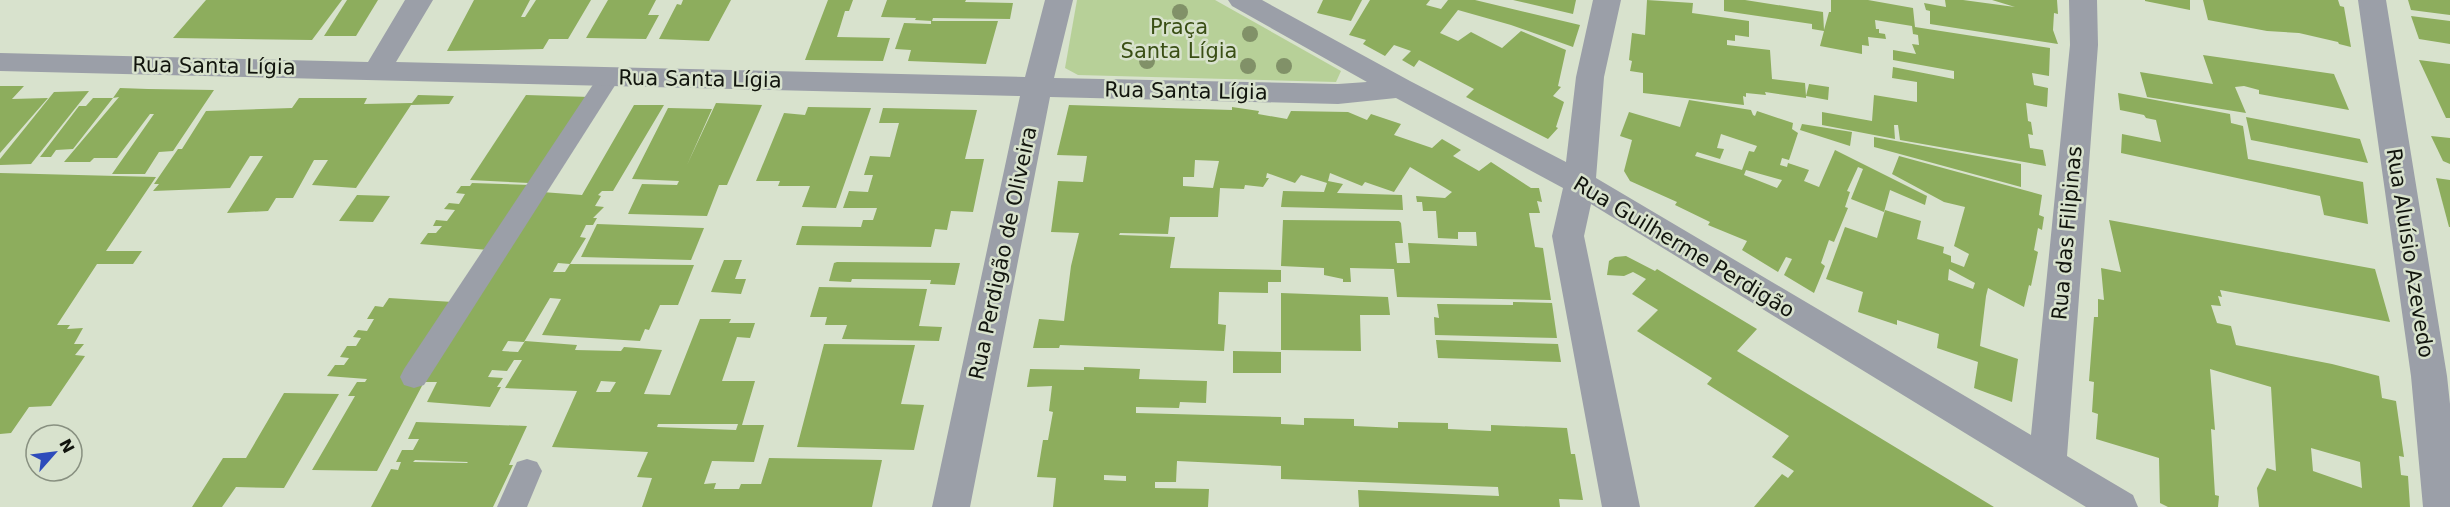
<svg xmlns="http://www.w3.org/2000/svg" width="2450" height="507" viewBox="0 0 2450 507" font-family="'DejaVu Sans',sans-serif">
	<style>
		.green { fill: #b7d098 }
		.building { fill: #8dad5d; fill-rule: evenodd }
		.lines { fill: none; stroke-linecap: round; stroke-linejoin: round }
		.service { fill: #9b9fa8; fill-rule: evenodd }
		.minor { fill: #9b9fa8; fill-rule: evenodd }
		.tree { fill: #819168 }
		.labels { text-anchor: middle; dominant-baseline: central; stroke-width: 5; stroke-linejoin: round; paint-order: stroke }
		.park-label { font-size: 21px; fill: #3a4f15; stroke: #d8e2cd }
		.street-label { font-size: 21px; fill: #11140d; stroke: #d8e2cd }
	</style>
	<rect width="100%" height="100%" fill="#d8e2cd"/>
	<polygon class="green" points="1077,0 1215,0 1341,71 1336,82 1078,75 1065,68"/>
	<g class="building">
		<polygon points="206,0 342,0 312,40 173,38"/>
		<polygon points="347,0 378,0 356,36 324,36"/>
		<polygon points="474,0 530,0 521,17 525,17 536,0 591,0 568,39 549,39 543,49 447,51"/>
		<polygon points="608,0 656,0 648,15 659,15 646,39 586,38"/>
		<polygon points="683,0 731,0 709,41 659,39 677,4 681,5"/>
		<polygon points="828,0 853,0 849,11 845,11 837,37 890,38 883,61 805,60"/>
		<polygon points="887,0 966,0 965,2 1013,3 1010,19 933,18 932,21 915,20 916,18 881,17"/>
		<polygon points="1323,0 1362,0 1351,21 1317,13"/>
		<polygon points="1370,0 1430,0 1426,5 1441,9 1448,0 1475,0 1580,25 1573,47 1511,25 1458,10 1440,33 1458,41 1471,32 1502,48 1521,31 1566,50 1558,86 1561,87 1553,96 1564,102 1556,127 1558,128 1548,139 1466,97 1474,89 1457,80 1419,60 1414,67 1402,60 1411,51 1394,45 1385,56 1363,44 1366,40 1349,35"/>
		<polygon points="1513,0 1576,0 1573,14"/>
		<polygon points="1647,0 1693,3 1692,13 1749,21 1749,37 1735,35 1735,41 1727,40 1727,45 1770,50 1772,79 1805,83 1806,96 1809,84 1829,87 1828,100 1806,96 1806,98 1765,92 1766,95 1746,93 1746,97 1743,96 1744,105 1643,93 1643,73 1630,71 1632,61 1629,60 1632,33 1645,35"/>
		<polygon points="1724,0 1745,0 1823,12 1824,30 1829,12 1831,12 1831,0 1868,0 1913,8 1915,27 2050,48 2049,76 2032,73 2034,85 2048,88 2047,107 2026,103 2028,121 2031,122 2033,135 2028,134 2030,148 2043,150 2046,166 1900,140 1898,125 1894,125 1895,139 1822,125 1822,112 1872,121 1874,95 1917,102 1917,82 1892,78 1893,67 1954,79 1954,71 1893,60 1893,50 1916,54 1912,44 1919,45 1918,35 1913,34 1912,26 1875,20 1876,29 1879,29 1879,33 1885,34 1886,39 1868,37 1869,46 1862,45 1862,54 1820,46 1824,31 1812,29 1812,24 1724,11"/>
		<polygon points="1945,0 1963,0 2015,7 1992,0 2057,0 2058,14 2054,13 2053,30 2058,44 1930,24 1930,11 1926,10 1924,3 1946,7"/>
		<polygon points="2145,0 2190,0 2190,10 2145,1"/>
		<polygon points="2203,0 2338,0 2340,6 2344,7 2351,47 2339,44 2338,42 2299,33 2267,31 2208,20"/>
		<polygon points="2408,0 2450,0 2450,15 2411,10"/>
		<polygon points="2411,16 2450,21 2450,44 2419,39"/>
		<polygon points="931,21 998,21 986,64 908,61 911,50 895,49 904,23 931,24"/>
		<polygon points="2203,55 2334,74 2349,110 2259,94 2259,90 2244,86 2235,87 2246,113 2147,97 2140,72 2213,84"/>
		<polygon points="2419,60 2450,64 2450,118 2446,118"/>
		<polygon points="0,86 24,86 12,99 48,98 0,153"/>
		<polygon points="120,88 148,89 214,90 173,151 159,152 145,174 112,174 154,114 150,114 117,158 94,158 90,162 64,162 119,97 113,98"/>
		<polygon points="89,91 31,164 0,165 0,159 54,92"/>
		<polygon points="2118,93 2230,114 2231,123 2243,126 2248,159 2363,182 2368,224 2324,215 2320,196 2121,153 2122,134 2161,142 2156,120 2146,118 2144,115 2120,110"/>
		<polygon points="418,95 454,96 449,104 411,105 356,188 312,185 328,160 314,160 293,198 276,198 268,211 227,213 263,156 250,156 230,188 153,191 159,184 154,184 178,149 182,149 206,111 292,108 299,98 367,98 364,104 412,103"/>
		<polygon points="526,95 590,97 529,183 470,180"/>
		<polygon points="93,98 113,98 73,149 56,150 51,157 40,157 79,106 86,106"/>
		<path d="M1689,100L1751,110L1753,115L1755,116L1757,111L1793,123L1792,129L1798,133L1789,160L1782,158L1780,165L1787,167L1788,163L1809,170L1804,181L1819,187L1835,150L1927,196L1925,205L1890,190L1884,212L1851,199L1863,169L1858,167L1847,191L1850,192L1845,207L1848,208L1834,242L1829,240L1821,263L1825,266L1814,293L1784,275L1792,259L1786,257L1778,272L1742,250L1747,241L1708,225L1710,222L1675,205L1677,202L1630,181L1624,171L1632,140L1620,136L1629,112L1680,127ZM1721,134L1757,146L1754,152L1749,151L1742,170L1695,156L1697,152L1720,159L1724,149L1717,148ZM1746,170L1782,180L1777,188L1744,175Z"/>
		<polygon points="716,103 762,105 727,185 719,185 707,216 628,214 642,184 677,185 679,181 632,179 668,108 712,109 687,165"/>
		<path d="M634,105H664L613,191H602L598,195L601,196L595,206L604,207L593,218H597L593,225H586L580,237L586,238L570,264L558,263L553,272H565L570,264L694,265L678,305H660L649,330L645,329L640,341L542,335L561,299L550,298L524,342L508,341L502,351L518,352L525,341L577,345L575,350L621,351L624,347L662,350L644,394L670,395L700,319H731L729,323H755L750,338L737,337L722,381H755L742,425H764L754,462L712,461L704,484L716,483L714,489H739L741,484H761L769,458L882,460L872,507H642L652,478L637,477L648,452L552,447L577,391L505,388L522,360H514L507,371L492,370L488,377L503,378L497,387H501L490,407L427,402L437,382H421L542,192L582,195ZM601,381L616,382L610,392H596ZM658,424H738L736,430L657,427Z"/>
		<path d="M1069,105L1232,110V107L1259,111L1258,114L1287,119L1291,111L1348,112L1367,120L1371,114L1401,124L1394,135L1432,148L1442,139L1461,150L1453,156L1479,171L1491,162L1531,188H1539L1542,202L1537,201L1540,213H1529L1535,247L1543,248L1551,300L1397,297L1394,269L1350,268L1351,282H1343V279L1324,275V268L1281,266L1283,220L1399,221L1401,223L1403,243H1395L1397,263H1410L1408,243L1477,246L1476,232H1458V239L1438,238L1436,211H1423L1422,202H1417L1416,196L1445,198L1452,192L1410,167L1394,192L1365,182L1362,186L1330,173L1328,181L1343,184L1337,193L1402,195L1403,210L1281,207L1283,191L1324,192L1327,183L1301,175L1295,183L1267,173L1266,178H1269L1263,187L1245,185L1244,189L1220,188L1218,217H1170L1168,234L1120,233L1119,235L1175,237L1170,268L1281,270V282H1268V293L1219,292L1218,324L1226,325L1224,351L1060,345L1059,348H1033L1039,319L1064,321L1071,266L1079,233L1051,232L1058,181L1083,182L1087,156L1057,155ZM1195,160L1219,161L1213,188L1183,186V177H1194Z"/>
		<polygon points="808,107 871,108 836,208 802,207 810,186 778,186 780,181 756,181 784,113 805,115"/>
		<polygon points="883,108 977,110 965,159 984,159 973,212 951,211 947,230 935,229 931,247 796,245 802,226 861,227 863,220 873,220 877,208 843,208 849,191 868,192 873,175 864,175 870,156 890,157 899,123 879,123"/>
		<polygon points="2246,117 2360,139 2368,163 2251,140"/>
		<polygon points="1802,124 1852,132 1850,146 1800,130"/>
		<polygon points="2431,136 2450,138 2450,164 2443,161"/>
		<polygon points="1874,137 2021,164 2021,187 1874,147"/>
		<path d="M1899,156L2042,195L2039,215L2044,217L2042,230L2038,228L2034,250L2038,252L2031,286L2029,285L2024,307L1988,288L1986,296L1980,346L2018,359L2012,402L1974,388L1978,362L1937,348L1939,334L1897,320V325L1858,312L1863,292L1826,279L1845,227L1877,238L1885,210L1921,221L1917,239L1944,247L1943,253L1951,256V262L1964,267L1969,254L1954,246L1965,207L1944,202L1892,174ZM1949,269L1975,283L1973,289L1948,280Z"/>
		<polygon points="0,173 156,177 106,251 142,251 133,264 97,264 57,325 70,325 67,329 83,328 74,344 84,344 75,355 85,356 51,406 29,407 11,433 0,434"/>
		<polygon points="2436,178 2450,180 2450,227 2449,227"/>
		<polygon points="472,183 531,185 488,250 420,244 428,233 436,233 442,226 433,226 436,220 447,221 455,210 444,209 449,203 459,204 465,194 456,193 461,186 470,186"/>
		<polygon points="357,195 390,196 373,222 339,221"/>
		<path d="M2109,220L2375,269L2390,322L2220,290L2222,297L2218,296L2221,306L2211,305L2217,323L2231,326L2236,345L2332,364L2379,376L2382,398L2396,401L2404,457L2399,456L2401,475L2408,476L2410,507H2259L2257,488L2267,468L2276,471L2271,387L2210,369L2215,430L2211,429L2215,495L2219,496L2218,507H2168L2160,503L2159,458L2096,439L2098,414L2092,412L2094,382L2089,381L2094,317H2098V299L2104,300L2101,268L2121,272ZM2311,448L2360,462L2362,488L2313,471Z"/>
		<polygon points="597,224 704,228 691,260 581,257"/>
		<polygon points="1626,256 1655,271 1657,269 1757,329 1737,351 1994,507 1754,507 1782,474 1788,478 1794,471 1772,457 1789,436 1707,384 1712,378 1637,331 1658,310 1632,294 1646,279 1633,272 1624,276 1607,275 1609,261 1615,257"/>
		<polygon points="724,260 742,260 735,279 746,279 741,294 711,292"/>
		<polygon points="837,262 960,263 955,285 930,284 931,280 852,279 851,282 829,281 834,263"/>
		<polygon points="819,287 927,289 919,326 942,327 939,341 842,339 847,325 825,325 827,317 810,317"/>
		<polygon points="1281,293 1388,297 1390,315 1360,315 1361,351 1281,350"/>
		<polygon points="389,298 453,302 423,384 377,471 312,470 355,396 348,396 357,382 365,382 367,379 327,376 335,365 344,365 349,358 340,357 347,346 356,346 361,338 353,337 358,330 367,331 374,319 367,319 375,306 383,307"/>
		<polygon points="1513,302 1552,303 1557,338 1435,335 1434,317 1439,318 1437,304 1513,305"/>
		<polygon points="1436,340 1558,344 1561,362 1438,358"/>
		<polygon points="824,344 915,345 901,404 924,405 914,450 797,447"/>
		<polygon points="1233,351 1281,352 1281,373 1233,373"/>
		<path d="M1084,367L1140,369L1139,379L1207,381L1206,403L1180,402L1179,408L1136,407V413L1281,417V424L1304,425V418L1354,419V426L1398,428V422L1448,423V429L1491,431V425L1567,428L1571,454H1575L1583,500L1559,499L1560,507H1359L1358,490L1499,496L1498,487L1281,479V466L1177,461L1176,482H1155V488L1209,489L1208,507H1053L1056,478L1037,477L1043,440H1048L1053,412L1049,411L1052,386L1027,387L1030,369L1084,370ZM1104,475L1126,476V481L1104,480Z"/>
		<polygon points="284,393 339,394 284,488 236,487 222,507 192,507 223,458 246,458"/>
		<path d="M416,422L527,426L509,465H513L493,507H371L391,469L398,470L401,462H396L402,450H413L419,439H408ZM415,460L468,462L467,463L413,462Z"/>
	</g>
	<g class="lines">
		<g class="service">
			<polygon points="610,69 618,71 621,76 424,385 414,388 404,385 400,377 404,369 602,71"/>
			<polygon points="527,459 537,462 542,471 527,507 497,507 517,462"/>
		</g>
		<g class="minor">
			<polygon points="405,0 433,0 396,62 1025,77 1045,0 1073,0 1054,78 1338,84 1367,82 1232,6 1228,0 1262,0 1410,81 1566,162 1576,77 1593,0 1621,0 1604,77 1596,178 2031,435 2070,45 2069,0 2097,0 2098,45 2067,456 2133,495 2138,507 2086,507 1591,204 1584,236 1640,507 1602,507 1552,236 1563,188 1396,98 1338,104 1050,97 970,507 932,507 1020,96 0,71 0,53 368,62"/>
			<polygon points="2358,0 2386,0 2447,376 2450,404 2450,507 2423,507 2411,376"/>
		</g>
	</g>
	<g class="tree">
		<circle cx="1180" cy="12" r="8"/>
		<circle cx="1250" cy="34" r="8"/>
		<circle cx="1147" cy="61" r="8"/>
		<circle cx="1248" cy="66" r="8"/>
		<circle cx="1284" cy="66" r="8"/>
	</g>
	<g class="labels">
		<g class="park-label">
			<text x="1179" y="27">Praça<tspan x="1179" dy="24">Santa Lígia</tspan></text>
		</g>
		<g class="street-label">
			<text transform="translate(214 66) rotate(1)">Rua Santa Lígia</text>
			<text transform="translate(700 79) rotate(1)">Rua Santa Lígia</text>
			<text transform="translate(1186 91) rotate(1)">Rua Santa Lígia</text>
			<text transform="translate(2067 233) rotate(-85)">Rua das Filipinas</text>
			<text transform="translate(1684 247) rotate(31)">Rua Guilherme Perdigão</text>
			<text transform="translate(1003 253) rotate(-78)">Rua Perdigão de Oliveira</text>
			<text transform="translate(2410 253) rotate(81)">Rua Aluísio Azevedo</text>
		</g>
	</g>
	<g transform="translate(54 453) rotate(62)"><circle r="28" fill="#d8e2cd" stroke="#889080" stroke-width="1.5"/>
	<path d="M0-4.5L10 22L0 15L-10 22Z" fill="#2d4bbb"/>
	<text y="-9" font-size="16" font-weight="bold" text-anchor="middle" fill="#11140d">N</text>
	</g>
</svg>
